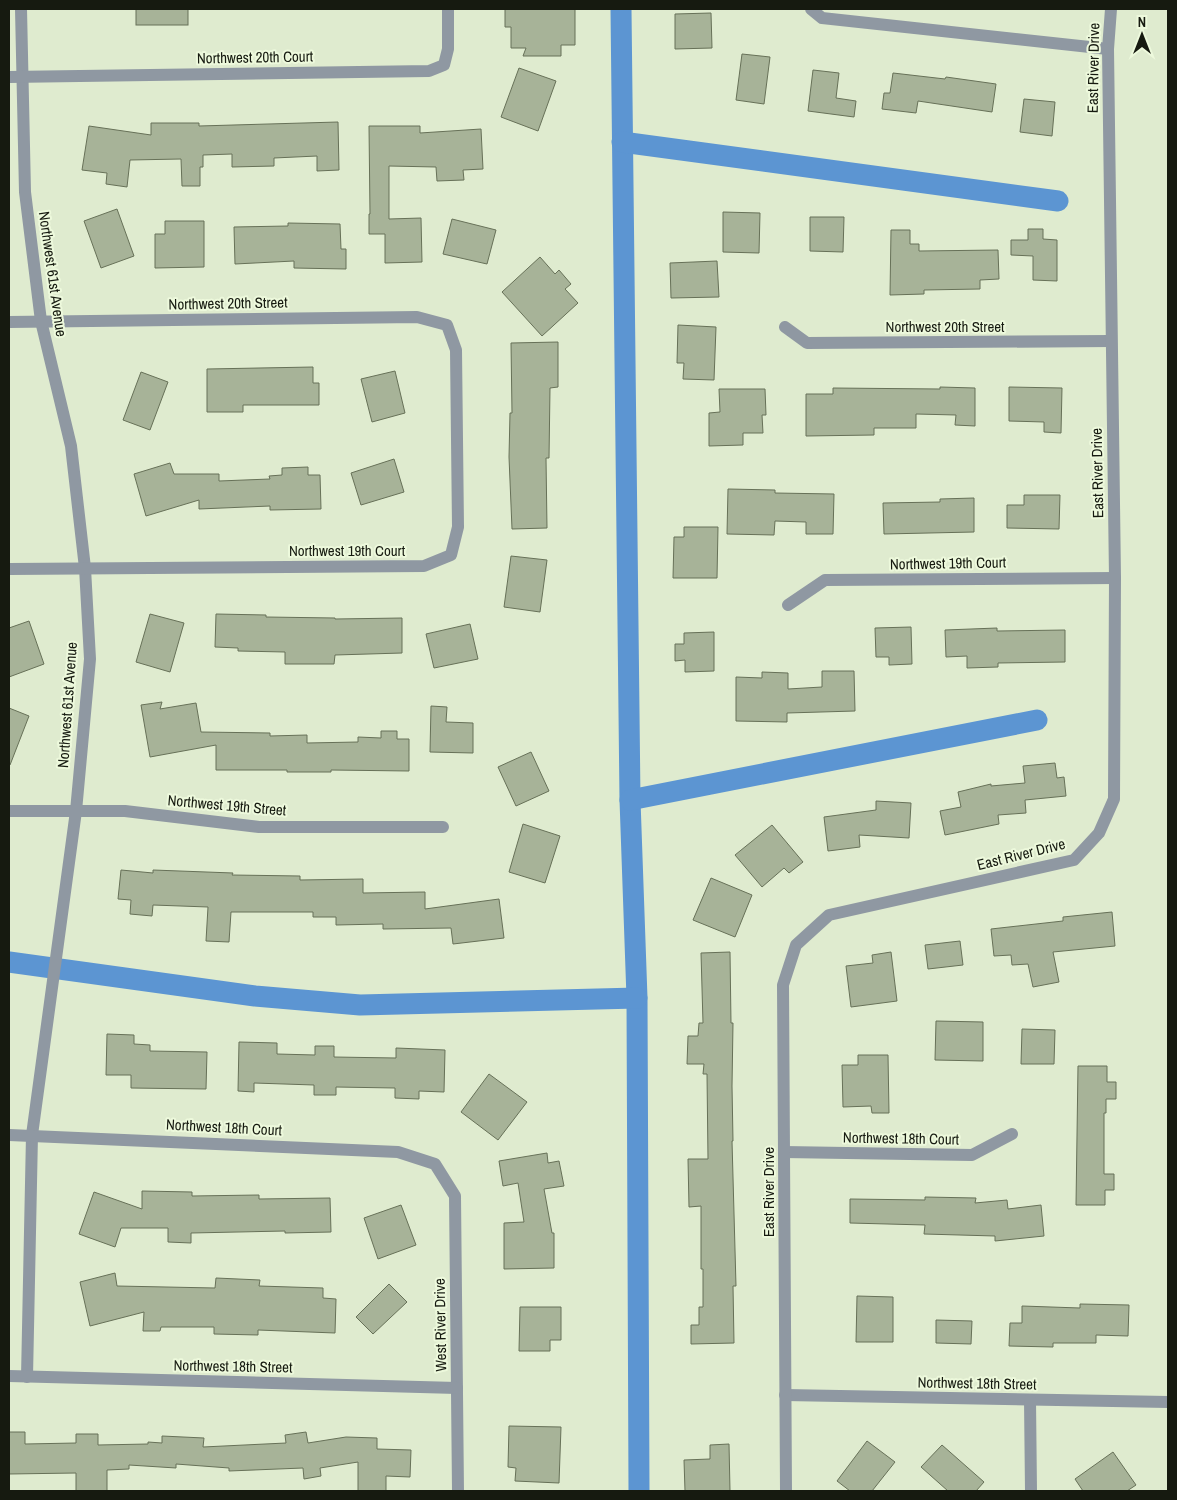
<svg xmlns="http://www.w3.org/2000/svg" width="1177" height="1500" viewBox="0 0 1177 1500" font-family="'Archivo Narrow',sans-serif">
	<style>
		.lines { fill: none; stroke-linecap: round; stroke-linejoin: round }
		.canal { stroke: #5c95d2; stroke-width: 21 }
		.building { fill: #a7b398; stroke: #677158 }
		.minor { stroke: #8f98a2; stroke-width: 12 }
		.labels { text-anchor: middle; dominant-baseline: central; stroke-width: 4; stroke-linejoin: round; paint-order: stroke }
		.street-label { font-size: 15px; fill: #161a10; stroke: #edf9dc }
	</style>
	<rect width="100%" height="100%" fill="#dfebcf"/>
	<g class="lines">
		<g class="canal">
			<polyline points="621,9 630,800 637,998 639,1491"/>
			<polyline points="622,142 1058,201"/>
			<polyline points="630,800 1037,720"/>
			<polyline points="9,962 255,996 360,1005 637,998"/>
		</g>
	</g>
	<g class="building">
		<rect x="136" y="9" width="52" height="16"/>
		<polygon points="505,9 575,9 575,45 561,45 561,56 523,56 526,48 511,48 511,27 505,27"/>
		<polygon points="711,13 712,48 675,49 675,14"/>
		<polygon points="742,54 770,57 764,104 736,100"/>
		<polygon points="519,68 556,81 538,131 501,117"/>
		<polygon points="813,70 839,73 836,98 856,101 854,117 808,111"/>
		<polygon points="893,73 945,79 946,77 996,84 992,112 918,101 916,113 882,109 884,93 890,93"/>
		<polygon points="1024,99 1055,102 1052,136 1020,132"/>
		<polygon points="338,122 339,170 317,171 317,156 274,158 274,166 232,167 232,154 203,155 203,167 200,167 200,186 182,186 181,159 130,160 127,187 106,184 107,173 82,170 89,126 151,135 151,123 199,123 199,126"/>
		<polygon points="369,126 420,126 420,133 481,129 483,169 463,170 464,180 437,181 436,167 389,166 389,219 421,218 422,262 385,263 385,234 369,234 369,214 370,214"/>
		<polygon points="117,209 134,256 101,268 84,221"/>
		<polygon points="723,212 760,213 759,253 723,252"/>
		<polygon points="810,217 844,217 843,252 810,251"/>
		<polygon points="452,219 496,230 487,264 443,254"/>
		<polygon points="165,221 204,221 204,267 155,268 155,234 165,234"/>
		<polygon points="288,223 340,224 341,249 346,249 346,269 294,268 294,261 235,264 234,227 288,226"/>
		<polygon points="1028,229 1043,229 1043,239 1057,240 1057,281 1033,280 1033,256 1011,255 1011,240 1028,240"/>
		<polygon points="891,230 910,230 910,244 919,244 919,251 998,250 999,279 980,280 980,289 924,290 924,294 890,295"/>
		<polygon points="540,257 555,274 559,270 571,284 565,289 578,303 542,336 502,292"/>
		<polygon points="717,261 719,297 671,298 670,263"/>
		<polygon points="678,325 716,327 714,380 683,379 684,363 677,363"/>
		<polygon points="558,342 558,387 550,388 549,458 546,458 547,528 512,529 509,457 510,413 512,413 511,343"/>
		<polygon points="313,367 313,383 319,383 319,405 243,405 243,412 207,412 207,369"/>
		<polygon points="395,371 405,413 372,422 361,379"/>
		<polygon points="141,372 168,382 150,430 123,420"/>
		<polygon points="940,387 975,388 975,426 955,425 956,415 916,414 916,428 874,428 874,435 806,436 806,394 833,394 833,388 940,389"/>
		<polygon points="1009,387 1062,388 1061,433 1044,432 1044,422 1009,421"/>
		<polygon points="719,389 765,389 766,415 762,415 763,433 743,433 743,445 709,446 709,413 720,412"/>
		<polygon points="394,459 404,492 361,505 351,473"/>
		<polygon points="170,463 174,474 219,474 219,481 270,479 269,476 282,475 282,468 308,467 308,475 320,475 321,509 270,510 270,506 199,509 199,500 146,516 134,474"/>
		<polygon points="728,489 775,490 775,493 834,494 833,534 806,534 806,522 775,521 774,535 727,534"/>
		<polygon points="1024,495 1060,495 1059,529 1007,528 1007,505 1024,505"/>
		<polygon points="974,498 974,532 884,534 883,503 940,502 940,499"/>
		<polygon points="684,527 718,527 717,578 673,578 674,537 684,537"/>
		<polygon points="511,556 547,560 540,612 504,607"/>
		<polygon points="150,614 184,623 170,672 136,662"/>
		<polygon points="216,614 266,615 266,617 335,618 335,619 402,618 402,653 335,655 334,664 285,664 285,652 238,651 238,648 215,647"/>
		<polygon points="29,621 44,664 9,677 9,628"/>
		<polygon points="470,624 478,659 434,668 426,634"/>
		<polygon points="911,627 912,664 889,665 889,657 876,657 875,628"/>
		<polygon points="997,628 997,631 1065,630 1065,662 998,663 998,667 967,668 967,656 946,657 945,630"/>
		<polygon points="714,632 714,671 685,672 685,660 675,661 675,644 684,644 684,633"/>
		<polygon points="822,671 854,671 855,711 787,713 787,722 736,721 736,677 762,678 762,672 788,673 788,689 822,687"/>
		<polygon points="162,702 160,709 196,703 201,732 270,733 270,736 307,735 307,743 358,742 358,737 381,738 381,731 397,731 397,739 409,739 409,771 331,770 331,772 287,772 287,770 216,770 216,745 150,757 141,705"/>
		<polygon points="431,706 447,707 446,722 473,723 473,753 430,752"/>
		<polygon points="9,708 29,716 10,765 9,765"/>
		<polygon points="531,752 549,791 516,806 498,767"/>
		<polygon points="1055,763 1057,778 1064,777 1066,796 1025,800 1026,813 998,815 999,824 945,835 940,811 961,807 958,792 991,784 991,786 1025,783 1023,766"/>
		<polygon points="876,801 911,803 909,838 859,835 860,847 828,851 824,817 876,810"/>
		<polygon points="523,824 560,836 545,883 509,872"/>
		<polygon points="772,825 803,862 789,873 784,868 762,887 735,855"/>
		<polygon points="121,870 153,873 153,870 233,873 232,875 300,876 300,880 363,879 363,893 425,892 425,909 499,899 504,938 453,944 451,928 383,929 383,924 336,925 336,917 313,917 313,912 231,912 229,942 206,941 208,907 153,905 152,916 130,914 131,900 118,899"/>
		<polygon points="711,878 752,895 735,937 693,920"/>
		<polygon points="1112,912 1115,946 1053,952 1059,982 1033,987 1028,964 1012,965 1011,955 994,956 991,929 1063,921 1063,917"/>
		<polygon points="960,941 963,965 928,969 925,945"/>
		<polygon points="730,952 731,1023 733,1023 732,1086 733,1141 732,1141 736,1286 733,1286 734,1343 691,1344 691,1325 699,1325 699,1307 703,1307 703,1269 701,1269 701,1206 689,1207 688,1159 708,1159 707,1074 703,1074 704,1064 687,1064 688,1036 698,1036 699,1023 703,1023 701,953"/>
		<polygon points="891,952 897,1001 851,1007 846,966 873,963 872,955"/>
		<polygon points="936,1021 983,1022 983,1061 935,1060"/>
		<polygon points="1022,1029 1055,1030 1054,1064 1021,1064"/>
		<polygon points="107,1034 134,1035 134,1044 150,1045 150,1051 207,1052 206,1089 131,1088 131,1075 106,1075"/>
		<polygon points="239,1042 277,1043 277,1054 315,1055 315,1046 334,1046 334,1057 396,1058 396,1048 445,1050 444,1092 419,1091 419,1099 395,1098 395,1088 336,1087 336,1095 314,1095 314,1085 254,1083 254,1092 238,1091"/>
		<polygon points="858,1055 888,1055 889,1113 872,1113 871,1106 843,1107 842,1065 858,1065"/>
		<polygon points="1078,1066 1107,1066 1107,1082 1116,1082 1116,1099 1106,1099 1106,1113 1104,1113 1104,1174 1114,1174 1114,1190 1105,1190 1105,1205 1076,1205"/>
		<polygon points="489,1074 527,1102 498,1140 461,1112"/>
		<polygon points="547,1153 548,1163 559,1161 564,1186 544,1189 552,1233 554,1233 554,1268 504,1269 504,1223 524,1222 518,1183 503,1186 499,1161"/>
		<polygon points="142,1191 192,1192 192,1196 259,1195 259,1199 330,1198 331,1232 285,1233 285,1231 191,1233 191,1243 168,1242 168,1228 121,1228 115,1247 79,1234 94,1192 142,1209"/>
		<polygon points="925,1197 976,1198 975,1203 1007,1200 1008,1209 1041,1205 1044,1236 995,1241 995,1236 924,1234 925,1225 850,1223 850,1199 925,1200"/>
		<polygon points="401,1205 416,1245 378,1259 364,1218"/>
		<polygon points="115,1273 117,1286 215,1288 216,1278 260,1280 259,1286 323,1288 323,1298 336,1299 335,1333 258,1330 258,1335 214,1334 214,1327 161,1327 160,1331 143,1331 144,1312 90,1326 80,1282"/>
		<polygon points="389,1284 407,1302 373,1334 356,1317"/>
		<polygon points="857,1296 893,1297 893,1342 856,1342"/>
		<polygon points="1080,1304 1129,1305 1128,1336 1096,1335 1096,1343 1053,1343 1053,1347 1009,1346 1010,1323 1022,1323 1022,1306 1080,1308"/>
		<polygon points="520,1307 561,1307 561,1340 550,1340 550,1351 519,1351"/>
		<polygon points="936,1320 972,1321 971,1344 936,1343"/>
		<polygon points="509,1426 561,1427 559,1483 515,1481 516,1468 508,1467"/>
		<polygon points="9,1432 25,1432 25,1444 76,1443 76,1434 98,1434 98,1445 148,1444 148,1442 162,1443 162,1436 204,1438 203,1447 286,1443 285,1435 306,1432 308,1443 346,1437 377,1438 377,1449 411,1450 410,1477 386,1476 386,1491 358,1491 358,1462 320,1468 321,1476 304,1479 303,1468 229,1471 229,1468 176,1464 176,1468 129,1465 129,1469 107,1470 107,1491 76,1491 76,1473 9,1474"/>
		<polygon points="867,1441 895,1462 872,1491 850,1491 837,1481"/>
		<polygon points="729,1444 730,1491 685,1491 684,1460 710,1459 710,1445"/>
		<polygon points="942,1445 984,1482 976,1491 948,1491 921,1467"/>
		<polygon points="1113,1452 1136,1485 1127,1491 1083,1491 1075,1479"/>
	</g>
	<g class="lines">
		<g class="minor">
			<polyline points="21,9 25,192 41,321 71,446 85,568 90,659 76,811 32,1135 27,1377"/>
			<polyline points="811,9 822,18 1108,49"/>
			<polyline points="9,77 429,71 444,65 448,49 448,9"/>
			<polyline points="9,322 417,317 447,325 456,350 458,527 451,555 424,566 9,569"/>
			<polyline points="785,327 807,343 1111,341"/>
			<polyline points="788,605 825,580 1115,578"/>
			<polyline points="9,811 125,811 259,827 443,827"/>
			<polyline points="9,1135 398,1152 435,1164 455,1196 458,1491"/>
			<polyline points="784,1152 972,1155 1012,1134"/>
			<polyline points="9,1376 457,1388"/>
			<polyline points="785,1395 1168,1402"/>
			<polyline points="1030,1400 1031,1491"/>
			<polyline points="786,1491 783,985 796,945 829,915 1074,860 1099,833 1114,799 1115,578 1108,49 1111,9"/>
		</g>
	</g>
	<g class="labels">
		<g class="street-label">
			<text transform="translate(255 57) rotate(-1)">Northwest 20th Court</text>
			<text transform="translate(1093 68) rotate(-89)">East River Drive</text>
			<text transform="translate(53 274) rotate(82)">Northwest 61st Avenue</text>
			<text transform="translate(228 303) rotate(-1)">Northwest 20th Street</text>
			<text x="945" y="326">Northwest 20th Street</text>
			<text transform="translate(1097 473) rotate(-91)">East River Drive</text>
			<text x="347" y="550">Northwest 19th Court</text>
			<text transform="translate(948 563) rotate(-1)">Northwest 19th Court</text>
			<text transform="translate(67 705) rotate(-86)">Northwest 61st Avenue</text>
			<text transform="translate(227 805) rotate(5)">Northwest 19th Street</text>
			<text transform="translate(1021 854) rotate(-14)">East River Drive</text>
			<text transform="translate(224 1127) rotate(3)">Northwest 18th Court</text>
			<text transform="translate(901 1138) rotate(1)">Northwest 18th Court</text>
			<text transform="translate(768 1192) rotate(-90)">East River Drive</text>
			<text transform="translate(440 1325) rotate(-91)">West River Drive</text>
			<text transform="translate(233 1366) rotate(1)">Northwest 18th Street</text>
			<text transform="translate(977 1383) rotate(1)">Northwest 18th Street</text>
		</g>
	</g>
	<rect width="1177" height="1500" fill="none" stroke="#161a10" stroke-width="20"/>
	<g transform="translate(1142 35)" stroke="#edf9dc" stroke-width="4" paint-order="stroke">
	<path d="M0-4L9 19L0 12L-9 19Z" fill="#161a10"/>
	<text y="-8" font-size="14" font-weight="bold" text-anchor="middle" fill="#161a10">N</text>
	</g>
</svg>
